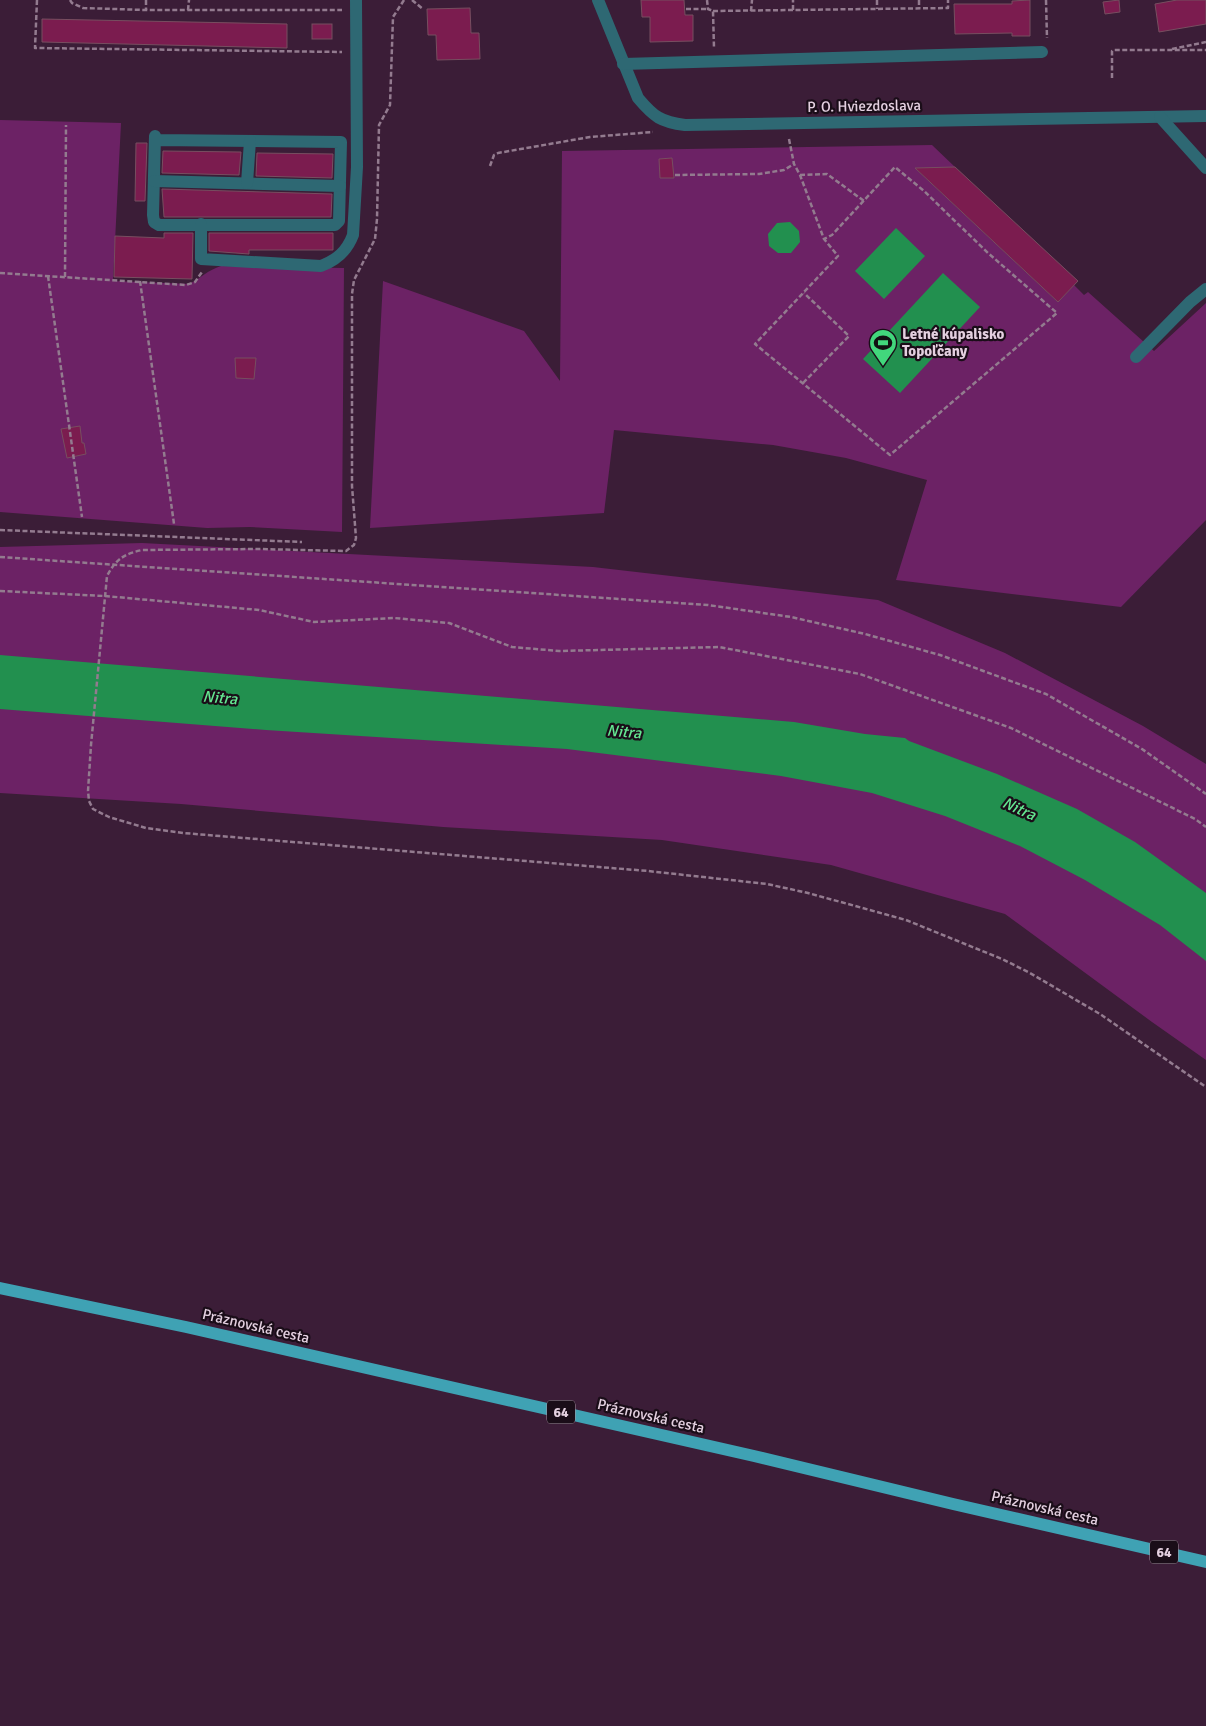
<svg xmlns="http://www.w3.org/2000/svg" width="1206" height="1726" viewBox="0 0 1206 1726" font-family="Signika,sans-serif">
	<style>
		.green { fill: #6c2265 }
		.water { fill: #22904f }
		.building { fill: #7b1c4f; stroke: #774e60 }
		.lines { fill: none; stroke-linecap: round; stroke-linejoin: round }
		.path { stroke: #937b8f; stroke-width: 2.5; stroke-dasharray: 5 2.5; stroke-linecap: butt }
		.minor { stroke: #2e6873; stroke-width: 12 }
		.major { stroke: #3fa2b4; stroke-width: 12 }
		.labels { text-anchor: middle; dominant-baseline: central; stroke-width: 4.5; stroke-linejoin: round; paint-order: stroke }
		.shield { fill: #1a0d18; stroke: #a796a4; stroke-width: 1 }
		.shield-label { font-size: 14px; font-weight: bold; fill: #e4d0e0 }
		.street-label { font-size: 15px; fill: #e4d0e0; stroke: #1a0d18 }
		.poi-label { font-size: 15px; font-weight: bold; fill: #e4d0e0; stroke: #1a0d18; text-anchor: start }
		.water-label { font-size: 16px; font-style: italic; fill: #64e791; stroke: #1a0d18 }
	</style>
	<rect width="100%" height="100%" fill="#3b1d37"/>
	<g class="green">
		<path d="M0,120L121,123L113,281L189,284C201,278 208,270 221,266L344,268L342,532L250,527L207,528L0,512Z"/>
		<polygon points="932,145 955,167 916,169 1058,302 1074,285 1084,295 1088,292 1154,351 1206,303 1206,520 1121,607 896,580 927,480 846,458 773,445 614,430 604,513 370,528 383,281 524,331 560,381 562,151"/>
		<polygon points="142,543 593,567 878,600 1005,653 1143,726 1206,764 1206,1060 1152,1022 1005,914 831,865 662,840 443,827 181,804 0,793 0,547"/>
	</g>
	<g class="water">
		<polygon points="790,222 799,231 800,242 791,253 778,253 769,246 768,234 777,223"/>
		<polygon points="896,228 925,256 884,299 855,271"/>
		<polygon points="943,273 980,307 900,393 863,359"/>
		<polygon points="0,655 794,722 865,734 905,738 909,741 997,774 1077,809 1135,842 1206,893 1206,961 1160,925 1085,880 1020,846 945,816 872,793 781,776 567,749 266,730 0,709"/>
	</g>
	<g class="building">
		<polygon points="641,0 684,0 685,15 693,15 693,41 650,42 650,17 642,17"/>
		<polygon points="1030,0 1030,36 1012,36 1012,33 955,34 954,4 1012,4 1012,1"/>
		<polygon points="1119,0 1120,12 1105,14 1103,2"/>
		<polygon points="1177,0 1206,0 1206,24 1159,32 1155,4"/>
		<polygon points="470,8 471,33 479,33 480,59 437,60 436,35 428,35 427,9"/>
		<polygon points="42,19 287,24 287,48 42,42"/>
		<rect x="312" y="24" width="20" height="15"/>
		<polygon points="136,143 147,143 145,201 135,201"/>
		<polygon points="163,151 241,152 239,175 162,173"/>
		<polygon points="257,153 333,154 332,178 256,176"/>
		<polygon points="672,158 674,178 660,178 659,159"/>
		<polygon points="955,167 1078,281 1058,302 915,168"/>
		<polygon points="162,189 332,194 331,217 164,217"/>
		<polygon points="164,233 193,233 192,279 114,277 115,236 164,238"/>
		<polygon points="209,233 333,233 333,250 249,250 249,254 209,251"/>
		<polygon points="235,358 256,358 254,379 236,378"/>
		<polygon points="80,426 82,443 84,443 86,454 67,458 61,429"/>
	</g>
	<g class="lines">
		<g class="path">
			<polyline points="37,0 35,48 342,52"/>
			<polyline points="70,0 72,3 83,8 146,10 342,10"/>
			<polyline points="146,0 146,10"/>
			<path d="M404,0L393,17L390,105L379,125L377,219L375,239L354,280L352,294V486L356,538L354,545L346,551L258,549L142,550C124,554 116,559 107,576L91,745L88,791L89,801L93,809L109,817L146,828L183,833L648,871L767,884L808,893L906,920L1002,959L1030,973L1100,1014L1206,1087"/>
			<polyline points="412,0 423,9"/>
			<polyline points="707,0 708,9 713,11 714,48"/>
			<polyline points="877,0 877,9"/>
			<polyline points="919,0 919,8"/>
			<polyline points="1046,0 1047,38"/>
			<polyline points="686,9 708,9"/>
			<polyline points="188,10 189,0"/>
			<polyline points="793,10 793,0"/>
			<polyline points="713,11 948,8 948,0"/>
			<polyline points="751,11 752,0"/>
			<polyline points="1172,49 1206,42"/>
			<polyline points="1112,78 1112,51 1114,50 1206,50"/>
			<polyline points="789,139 794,164 800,175 824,239 838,256 755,344 890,455 1057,313 988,253 924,191 895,167 832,235 824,239"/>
			<polyline points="490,166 494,155 498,153 590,137 653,132"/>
			<polyline points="675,175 759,174 784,170 794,164"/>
			<polyline points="800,175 827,174 864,201"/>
			<polyline points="0,273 186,285 195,282 202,272"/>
			<polyline points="48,276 82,517"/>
			<polyline points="65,277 66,125"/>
			<polyline points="140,281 174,524"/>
			<polyline points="803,383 849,336 804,293"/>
			<polyline points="0,530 302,542"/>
			<polyline points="0,557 708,605 791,617 865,634 940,655 1046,694 1142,749 1206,794"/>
			<polyline points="0,591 105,596 259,610 314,622 394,618 449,623 512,647 559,651 719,647 860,674 1011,728 1195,819 1206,827"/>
		</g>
		<g class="minor">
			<path d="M598,0L638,98C654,117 661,122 685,125L1206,116"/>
			<polyline points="623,64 1042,52"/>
			<polyline points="1160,117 1206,168"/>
			<polyline points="155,140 341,142 339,221 335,225 159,225 154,222 153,215 155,136"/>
			<polyline points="154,181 340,186"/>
			<polyline points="247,183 250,141"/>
			<path d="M201,224V259L321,266C337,260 347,251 353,235L357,167L356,0"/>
			<polyline points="1136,357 1190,302 1206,289"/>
		</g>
		<polyline class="major" points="0,1288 186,1327 754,1456 953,1504 1206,1562"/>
	</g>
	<defs>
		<symbol id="stadium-pin" viewBox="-11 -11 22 30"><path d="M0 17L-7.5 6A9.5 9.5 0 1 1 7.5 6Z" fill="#42d77c" stroke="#1a0d18"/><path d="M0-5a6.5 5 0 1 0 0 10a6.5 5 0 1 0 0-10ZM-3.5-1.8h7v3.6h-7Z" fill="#111"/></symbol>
	</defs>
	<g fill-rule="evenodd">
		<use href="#stadium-pin" x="867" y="327" width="32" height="43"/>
	</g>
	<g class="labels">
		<g class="shield">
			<rect x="547" y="1400.5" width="28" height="23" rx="4"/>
			<rect x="1150" y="1540.5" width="28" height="23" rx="4"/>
		</g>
		<g class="shield-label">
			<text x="561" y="1412">64</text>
			<text x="1164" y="1552">64</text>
		</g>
		<g class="street-label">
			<text transform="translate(864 106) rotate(-1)">P. O. Hviezdoslava</text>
			<text transform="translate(256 1326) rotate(13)">Práznovská cesta</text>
			<text transform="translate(651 1416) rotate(13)">Práznovská cesta</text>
			<text transform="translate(1045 1508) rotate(13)">Práznovská cesta</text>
		</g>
		<g class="poi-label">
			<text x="902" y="334">Letné kúpalisko<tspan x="902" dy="17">Topoľčany</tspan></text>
		</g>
		<g class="water-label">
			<text transform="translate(220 698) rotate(5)">Nitra</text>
			<text transform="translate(624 732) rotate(5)">Nitra</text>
			<text transform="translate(1019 809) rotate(24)">Nitra</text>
		</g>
	</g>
</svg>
